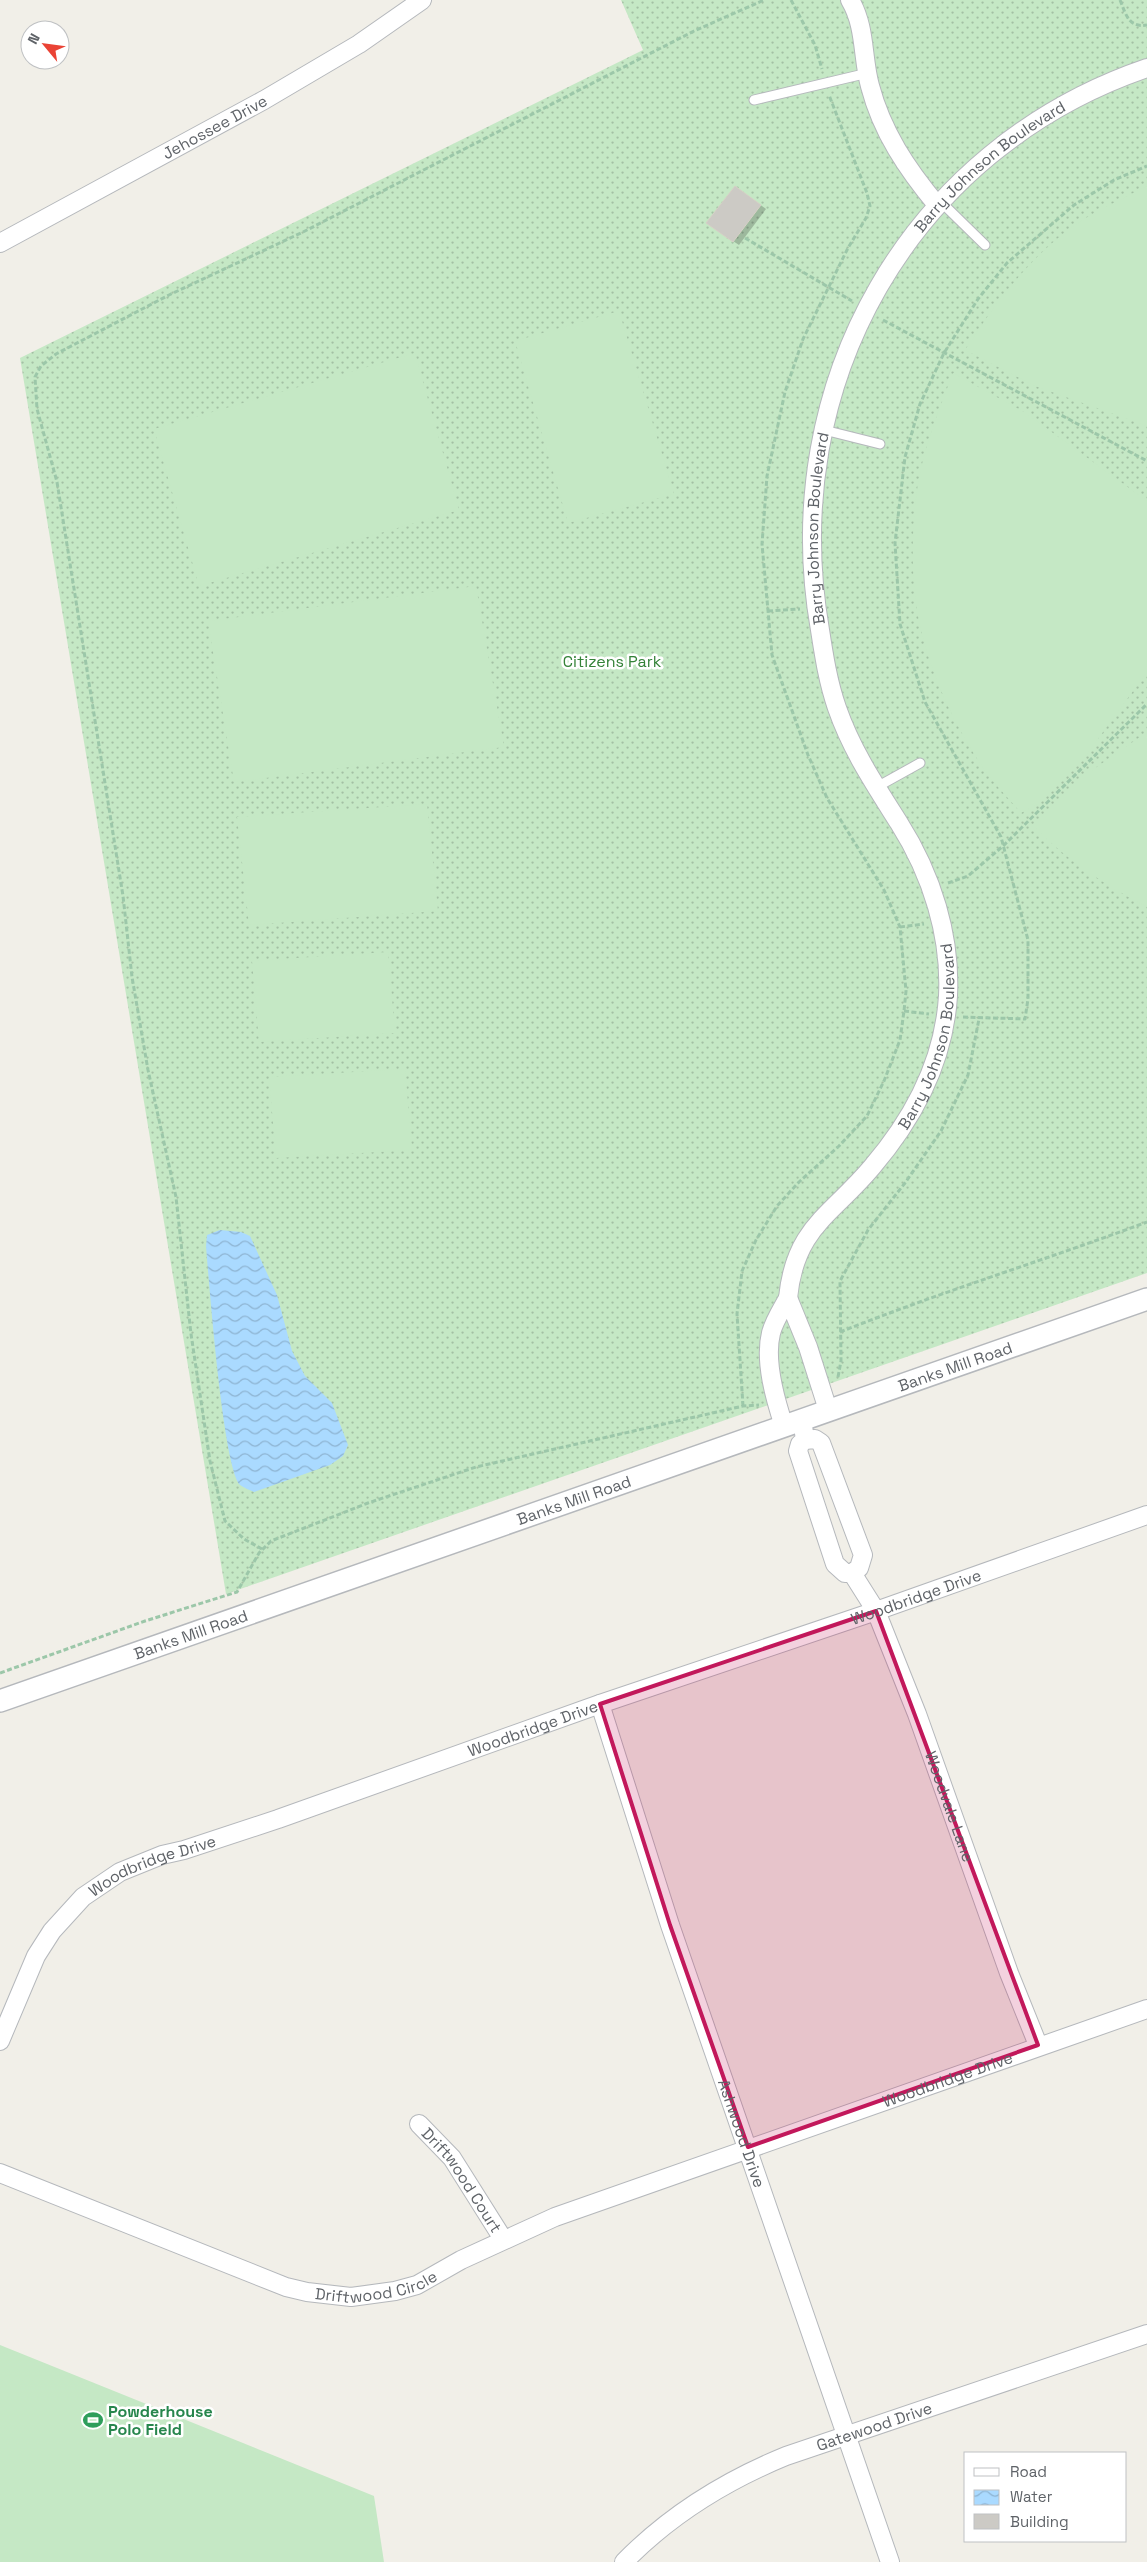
<svg xmlns="http://www.w3.org/2000/svg" width="1147" height="2562" viewBox="0 0 1147 2562" font-family="'Space Grotesk',sans-serif">
	<style>
		.grass { fill: url(#grass-dots) }
		.pitch { fill: #c5e8c5 }
		.water { fill: url(#water-waves) }
		.shadow { fill: #0003 }
		.building { fill: #cccac5; stroke: #d6d1c6 }
		.lines { fill: none; stroke-linecap: round; stroke-linejoin: round }
		.service-casing { stroke: #b5b8bc; stroke-width: 11 }
		.minor-casing { stroke: #b5b8bc; stroke-width: 20 }
		.tertiary-casing { stroke: #b5b8bc; stroke-width: 24 }
		.path { stroke: #9cc7a9; stroke-width: 3; stroke-dasharray: 5 2.5; stroke-linecap: butt }
		.service { stroke: #fff; stroke-width: 9 }
		.minor { stroke: #fff; stroke-width: 18 }
		.tertiary { stroke: #fff; stroke-width: 21 }
		.marked { fill: #c2185b; fill-opacity: 0.2; stroke: #c2185b; stroke-width: 4; stroke-linejoin: round }
		.labels { text-anchor: middle; dominant-baseline: central; stroke-width: 5; stroke-linejoin: round; paint-order: stroke }
		.street-label { font-size: 16px; fill: #5f6368; stroke: #fff }
		.park-label { font-size: 16px; fill: #348238; stroke: #fff }
		.leisure-label { font-size: 16px; font-weight: bold; fill: #27864d; stroke: #fff; text-anchor: start }
	</style>
	<defs>
		<pattern id="grass-dots" width="8" height="8" patternUnits="userSpaceOnUse" patternTransform="scale(1.25)"><rect width="8" height="8" fill="#c5e8c5"/><path d="M2 2h.1M6 6h.1" fill="none" stroke="#a3c0a4" stroke-width="1.8" stroke-linecap="round"/></pattern>
		<pattern id="water-waves" width="16" height="10" patternUnits="userSpaceOnUse" patternTransform="scale(1.25)"><rect width="16" height="10" fill="#aadaff"/><path d="M0 5q4-4 8 0t8 0" fill="none" stroke="#8eb4d2"/></pattern>
	</defs>
	<rect width="100%" height="100%" fill="#f1efe8"/>
	<polygon class="grass" points="621,0 1147,0 1147,1273 226,1594 20,358 643,50"/>
	<g class="pitch">
		<path d="M1147,186V426L1035,386L965,350C999,298 1035,249 1089,216C1108,205 1128,196 1147,186Z"/>
		<polygon points="619,311 674,494 568,523 515,341"/>
		<polygon points="415,353 459,510 199,586 154,429"/>
		<path d="M953,373L1024,412L1147,501V672L1081,762L1041,802L1021,813C1011,801 999,789 989,776C958,733 931,677 920,625C910,582 911,521 919,478C926,441 940,407 953,373Z"/>
		<polygon points="476,586 504,747 234,782 208,621"/>
		<path d="M1147,732V907C1105,885 1068,861 1034,827L1088,773Z"/>
		<polygon points="427,804 438,911 249,925 237,817"/>
		<polygon points="388,952 395,1033 259,1042 252,961"/>
		<polygon points="405,1069 412,1150 276,1158 269,1077"/>
		<polygon points="0,2345 374,2496 384,2562 0,2562"/>
	</g>
	<path class="water" d="M220,1230L241,1232L250,1236L277,1295L292,1351L305,1376L332,1403L348,1445L343,1456L330,1465L254,1492C250,1490 244,1488 240,1485C223,1467 209,1282 206,1246L207,1235Z"/>
	<polygon class="shadow" points="741,191 766,209 739,245 733,241"/>
	<polygon class="building" points="735,186 761,205 733,242 706,223"/>
	<g class="lines">
		<defs>
			<g id="service">
				<polyline points="754,100 868,73"/>
				<polyline points="941,202 985,245"/>
				<polyline points="824,430 880,444"/>
				<polyline points="875,788 920,763"/>
			</g>
			<g id="minor">
				<path d="M850,0C866,27 862,57 870,86C882,132 907,169 937,205"/>
				<path id="s1" d="M0,243L264,100L359,44L422,0"/>
				<path id="s2" d="M788,1298C795,1227 831,1216 872,1167C913,1119 944,1061 948,996C951,936 932,875 899,823C875,785 852,751 837,708C828,682 824,656 820,630C777,384 910,149 1147,68"/>
				<polyline points="802,1419 805,1440 800,1444 798,1451 835,1564 845,1573 852,1573 859,1568 863,1555 821,1443 815,1439 805,1440"/>
				<path d="M784,1426C775,1399 764,1361 771,1333C774,1321 782,1309 788,1298L808,1347L828,1410"/>
				<path id="s3" d="M852,1573L876,1611L917,1714L1009,1973L1038,2045"/>
				<path id="s4" d="M600,1704L670,1925L890,2562"/>
				<path id="s5" d="M0,2041L36,1956L52,1931L83,1897L120,1872L162,1855L184,1850L278,1819L600,1704L876,1611L1147,1515"/>
				<path id="s6" d="M419,2124L452,2158L503,2239"/>
				<path id="s7" d="M0,2173L286,2287L307,2292L351,2297L395,2291L417,2285L461,2260L555,2217L1147,2009"/>
				<path id="s8" d="M624,2562C670,2515 725,2481 786,2456L1147,2334"/>
			</g>
			<g id="tertiary">
				<path id="s9" d="M0,1701L1147,1299"/>
			</g>
		</defs>
		<use href="#service" class="service-casing"/>
		<use href="#minor" class="minor-casing"/>
		<use href="#tertiary" class="tertiary-casing"/>
		<g class="path">
			<polyline points="791,0 815,45 822,69"/>
			<path d="M1120,0C1126,15 1129,28 1147,25"/>
			<polyline points="745,238 852,301"/>
			<polyline points="883,320 1147,461"/>
			<polyline points="768,611 800,609"/>
			<polyline points="948,883 968,876 1003,846 1147,704"/>
			<polyline points="900,927 924,924"/>
			<polyline points="904,1011 929,1014"/>
			<polyline points="963,1017 1025,1019 1028,999 1028,940 1001,837 925,702 900,624 895,543 905,457 920,404 944,353 978,299 1007,263 1074,205 1114,180 1147,166"/>
			<path d="M840,1332C941,1292 1045,1260 1147,1222"/>
			<polyline points="838,1377 841,1361 840,1281 868,1230 905,1183 941,1131 968,1075 979,1019"/>
			<polyline points="743,1406 737,1314 742,1271 756,1240 777,1206 799,1182 839,1146 867,1116 884,1081 900,1040 904,1011 906,991 900,927 884,890 827,798 808,755 772,655 762,544 767,476 785,392 803,339 848,248 866,218 870,206 867,193 829,95"/>
			<polyline points="262,1549 244,1539 225,1521 210,1461 191,1334 176,1197 148,1070 132,977 123,896 57,482 37,409 35,377 41,366 56,354 169,295 303,232 694,31 764,0"/>
			<polyline points="0,1673 145,1621 237,1592 259,1553 271,1541 368,1503 476,1467 743,1406 759,1405"/>
		</g>
		<use href="#service" class="service"/>
		<use href="#minor" class="minor"/>
		<use href="#tertiary" class="tertiary"/>
	</g>
	<path class="marked" d="M876,1611L1038,2045L748,2147L670,1925L600,1704Z"/>
	<defs>
		<symbol id="stadium-bare" viewBox="-9 -9 18 18"><path d="M0-5a6.5 5 0 1 0 0 10a6.5 5 0 1 0 0-10ZM-3.5-1.8h7v3.6h-7Z" fill="#2e9e5b" stroke="#fff" stroke-width="2.5" paint-order="stroke"/></symbol>
	</defs>
	<g fill-rule="evenodd">
		<use href="#stadium-bare" x="79" y="2406" width="28" height="28"/>
	</g>
	<g class="labels">
		<g class="street-label">
			<text stroke="none"><textPath href="#s1" startOffset="244">Jehossee Drive</textPath></text>
			<text stroke="none"><textPath href="#s2" startOffset="1265">Barry Johnson Boulevard</textPath></text>
			<text stroke="none"><textPath href="#s2" startOffset="846">Barry Johnson Boulevard</textPath></text>
			<text stroke="none"><textPath href="#s2" startOffset="306">Barry Johnson Boulevard</textPath></text>
			<text stroke="none"><textPath href="#s9" startOffset="1012">Banks Mill Road</textPath></text>
			<text stroke="none"><textPath href="#s9" startOffset="608">Banks Mill Road</textPath></text>
			<text stroke="none"><textPath href="#s5" startOffset="1055">Woodbridge Drive</textPath></text>
			<text stroke="none"><textPath href="#s9" startOffset="202">Banks Mill Road</textPath></text>
			<text stroke="none"><textPath href="#s5" startOffset="650">Woodbridge Drive</textPath></text>
			<text stroke="none"><textPath href="#s3" startOffset="254">Woodvale Lane</textPath></text>
			<text stroke="none"><textPath href="#s5" startOffset="245">Woodbridge Drive</textPath></text>
			<text stroke="none"><textPath href="#s7" startOffset="1011">Woodbridge Drive</textPath></text>
			<text stroke="none"><textPath href="#s4" startOffset="452">Ashwood Drive</textPath></text>
			<text stroke="none"><textPath href="#s6" startOffset="71">Driftwood Court</textPath></text>
			<text stroke="none"><textPath href="#s7" startOffset="400">Driftwood Circle</textPath></text>
			<text stroke="none"><textPath href="#s8" startOffset="288">Gatewood Drive</textPath></text>
		</g>
		<g class="park-label">
			<text x="612" y="661">Citizens Park</text>
		</g>
		<g class="leisure-label">
			<text x="108" y="2411">Powderhouse<tspan x="108" dy="18">Polo Field</tspan></text>
		</g>
	</g>
	<rect x="964" y="2452" width="162" height="90" fill="#ffffff" stroke="#bfc1c3"/>
	<rect x="974" y="2468" width="25" height="8" fill="#ffffff" stroke="#bfc1c3"/>
	<text x="1010" y="2477" font-size="15" fill="#5f6368">Road</text>
	<rect x="974" y="2490" width="25" height="15" fill="url(#water-waves)" stroke="#bfc1c3"/>
	<text x="1010" y="2502" font-size="15" fill="#5f6368">Water</text>
	<rect x="974" y="2514" width="25" height="15" fill="#cccac5" stroke="#bfc1c3"/>
	<text x="1010" y="2527" font-size="15" fill="#5f6368">Building</text>
	<g transform="translate(45 45) rotate(299)"><circle r="24" fill="#ffffff" stroke="#bfc1c3"/>
	<path d="M0-4L9 19L0 12L-9 19Z" fill="#ea4335"/>
	<text y="-8" font-size="14" font-weight="bold" text-anchor="middle" fill="#5f6368">N</text>
	</g>
</svg>
